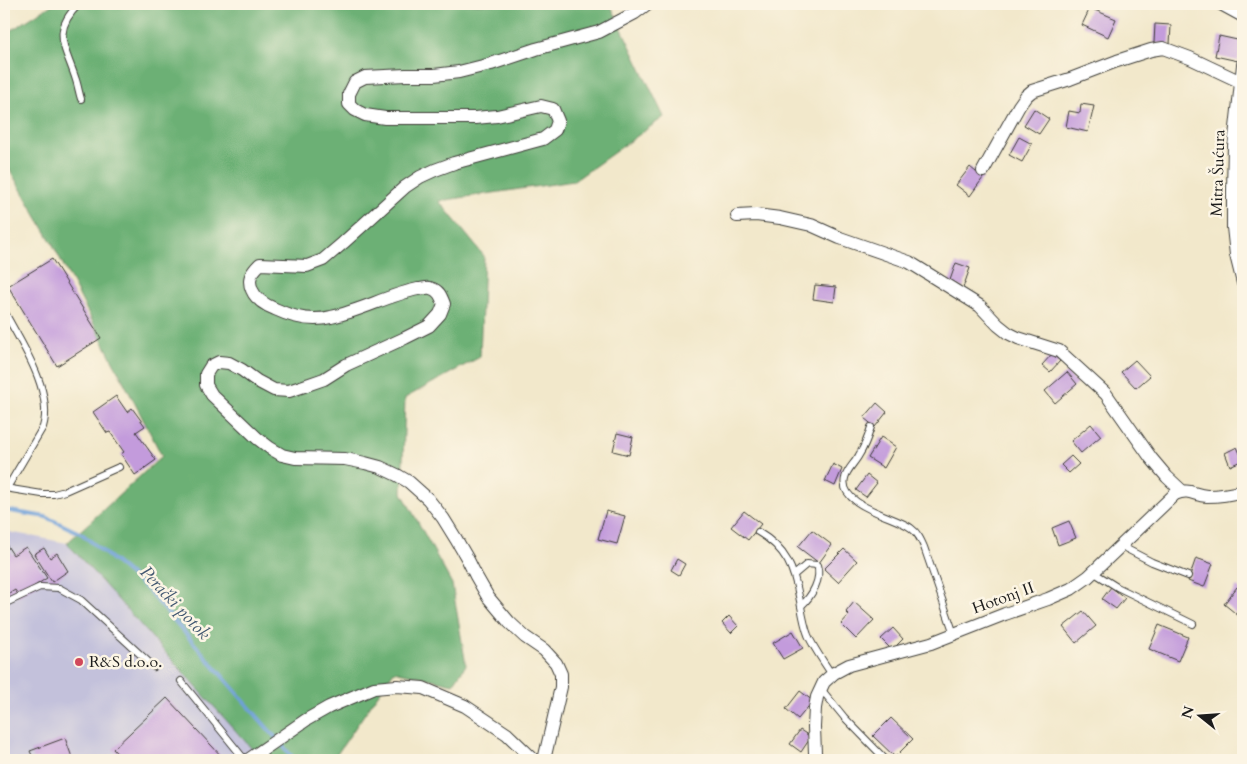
<svg xmlns="http://www.w3.org/2000/svg" width="1247" height="764" viewBox="0 0 1247 764" font-family="Cardo,serif">
	<style>
		.industrial { fill: #c3c1db }
		.forest { fill: #6cb074; stroke: #446648 }
		.lines { fill: none; stroke-linecap: round; stroke-linejoin: round }
		.stream { stroke: #6ea0d9; stroke-width: 4 }
		.building { fill: #c39bdc }
		.lane-casing { stroke: #3c3b36; stroke-width: 8 }
		.street-casing { stroke: #3c3b36; stroke-width: 14 }
		.lane { stroke: #fff; stroke-width: 6 }
		.street { stroke: #fff; stroke-width: 12 }
		.poi-dot { fill: #d1495b; stroke: #fcf5e5; stroke-width: 2 }
		.labels { text-anchor: middle; dominant-baseline: central; stroke-width: 5; stroke-linejoin: round; paint-order: stroke }
		.street-label { font-size: 16px; fill: #1c1c1c; stroke: #fcf5e5 }
		.poi-label { font-size: 16px; fill: #1c1c1c; stroke: #fcf5e5; text-anchor: start }
		.water-label { font-size: 18px; font-style: italic; fill: #415771; stroke: #fcf5e5 }
	</style>
	<rect width="100%" height="100%" fill="#fcf5e5"/>
	<filter id="ink" filterUnits="userSpaceOnUse"><feTurbulence type="fractalNoise" baseFrequency=".02" numOctaves="2"/><feDisplacementMap in="SourceGraphic" scale="10" xChannelSelector="R" yChannelSelector="G"/><feConvolveMatrix kernelMatrix="1 2 1 2 8 2 1 2 1" color-interpolation-filters="sRGB"/></filter>
	<filter id="wash" filterUnits="userSpaceOnUse"><feTurbulence type="fractalNoise" baseFrequency=".0096" numOctaves="4" result="noise"/><feDisplacementMap in="SourceGraphic" scale="20" xChannelSelector="R" yChannelSelector="G"/><feGaussianBlur stdDeviation="1.12" result="paint"/><feColorMatrix in="noise" values="0 0 0 0 0 0 0 0 0 0 0 0 0 0 0 0 0 1.4 0 .05"/><feComposite in="paint" operator="in"/></filter>
	<g filter="url(#wash)">
		<rect width="100%" height="100%" fill="#f2e8cb"/>
		<polygon class="industrial" points="4,531 67,543 262,760 4,760"/>
		<polygon class="forest" points="53,4 610,4 664,117 574,181 439,201 484,256 480,357 405,398 402,493 452,584 466,665 453,684 394,671 333,760 262,760 67,543 162,456 52,243 4,160 4,35"/>
		<g class="lines">
			<polyline class="stream" points="4,510 46,517 82,534 147,589 295,760"/>
		</g>
		<g id="blocks">
			<g class="building">
				<polygon points="1090,8 1116,19 1108,37 1082,25"/>
				<polygon points="1155,24 1171,25 1170,44 1154,43"/>
				<polygon points="1219,36 1242,41 1238,61 1215,56"/>
				<polygon points="1081,104 1094,106 1088,132 1066,127 1069,111 1080,113"/>
				<polygon points="1034,109 1049,119 1039,134 1024,125"/>
				<polygon points="1019,137 1032,144 1022,162 1009,155"/>
				<polygon points="970,167 983,178 970,196 956,185"/>
				<polygon points="52,259 101,338 57,366 8,286"/>
				<polygon points="956,263 970,268 963,288 949,283"/>
				<polygon points="815,285 836,287 834,302 813,299"/>
				<polygon points="1052,354 1060,361 1050,372 1042,365"/>
				<polygon points="1135,360 1150,376 1136,388 1121,372"/>
				<polygon points="1067,372 1077,384 1055,403 1045,391"/>
				<polygon points="116,396 127,412 132,408 145,426 136,432 156,460 135,475 121,454 124,452 110,432 107,433 93,412"/>
				<polygon points="877,403 887,412 875,427 864,418"/>
				<polygon points="1091,424 1101,436 1081,453 1071,441"/>
				<polygon points="617,433 633,437 629,455 613,451"/>
				<polygon points="881,437 896,447 884,468 868,458"/>
				<polygon points="1237,447 1243,460 1230,466 1225,453"/>
				<polygon points="1071,456 1079,464 1069,473 1061,465"/>
				<polygon points="833,464 842,469 835,486 825,481"/>
				<polygon points="867,475 877,483 866,497 856,490"/>
				<polygon points="606,511 625,516 617,544 598,539"/>
				<polygon points="744,511 761,524 748,540 731,527"/>
				<polygon points="1069,521 1076,538 1058,545 1052,528"/>
				<polygon points="812,530 832,545 819,563 798,547"/>
				<polygon points="4,541 13,555 26,547 47,578 19,596 15,590 4,597"/>
				<polygon points="44,548 50,558 57,553 68,571 52,582 34,554"/>
				<polygon points="844,549 857,561 838,582 824,569"/>
				<polygon points="1196,558 1213,564 1204,587 1188,581"/>
				<polygon points="677,559 685,564 679,575 671,570"/>
				<polygon points="1111,587 1125,598 1116,609 1102,599"/>
				<polygon points="1237,587 1243,592 1243,613 1240,617 1224,604"/>
				<polygon points="854,602 874,620 856,639 841,624 849,615 846,612"/>
				<polygon points="1083,611 1096,626 1076,643 1063,627"/>
				<polygon points="729,616 738,626 731,633 722,623"/>
				<polygon points="1159,625 1188,637 1178,661 1149,649"/>
				<polygon points="893,628 903,639 892,650 881,639"/>
				<polygon points="793,631 803,648 783,659 773,643"/>
				<polygon points="800,691 813,701 798,719 786,709"/>
				<polygon points="167,698 225,760 123,760 113,749"/>
				<polygon points="891,718 913,739 895,757 873,736"/>
				<polygon points="800,730 811,737 801,752 790,744"/>
				<polygon points="65,738 73,760 34,760 30,751"/>
			</g>
		</g>
	</g>
	<g filter="url(#ink)">
		<use href="#blocks" fill-opacity="0" stroke="#3c3b36" stroke-width="1"/>
		<g class="lines">
			<defs>
				<g id="lane">
					<path d="M79,4C50,32 66,48 76,80C78,86 79,93 81,99"/>
					<path d="M4,311C20,341 54,391 43,427L7,488"/>
					<path d="M871,427C868,437 865,446 859,455C855,463 847,469 845,478C838,506 895,516 911,528C918,533 921,540 924,547L954,634"/>
					<polyline points="5,488 42,494 54,494 65,491 119,467"/>
					<path d="M758,532C787,549 794,569 800,601C802,612 804,625 808,635C814,649 824,662 832,675"/>
					<polyline points="1121,546 1152,562 1188,576"/>
					<polyline points="1093,572 1117,587 1193,624"/>
					<path d="M794,575L807,564L817,565C822,579 812,596 801,606"/>
					<polyline points="4,604 40,587 59,588 81,600 154,667"/>
					<polyline points="181,681 245,760"/>
					<polyline points="821,689 844,717 886,760"/>
				</g>
				<g id="street">
					<polyline points="1221,4 1243,16"/>
					<polyline points="1243,65 1234,146 1233,191 1233,227 1236,255 1243,283"/>
					<polyline points="983,171 1019,106 1026,96 1032,91 1070,79 1117,61 1151,50 1163,48 1190,58 1241,82"/>
					<polyline points="737,216 756,215 780,218 811,225 840,238 909,262 980,306 998,325 1008,333 1018,338 1059,351 1106,394 1151,458 1167,477 1182,491"/>
					<polyline points="248,760 306,720 329,707 374,688 397,686 423,688 465,706 507,734 534,760"/>
					<path d="M544,760L561,687V674L556,663L544,650L525,637L509,622L488,597L476,576L467,558L456,539L443,518L428,499L409,482L397,475L380,467L365,463L345,459L295,458L282,455L270,448L257,438L212,395L206,385V374L211,366L219,362L229,363L242,370L257,381L274,390L289,391L304,386L324,379L346,365L405,338L429,326L440,314L444,304C441,296 439,290 430,288C427,287 422,289 418,289C388,295 361,311 331,317C312,322 292,317 275,309C265,305 256,300 252,290C247,278 252,272 260,264L307,266L323,260L343,243L405,187L420,177L435,170L454,163L543,139L555,130L558,121L553,109L541,106L497,116L475,118H385L365,115L355,110L349,104V94L355,82L365,77L406,75H434L459,72L491,64L536,49L599,32L635,13L647,4"/>
					<path d="M817,760L815,753L814,727L815,708L817,697L824,682L834,673L849,665L931,643L1005,614L1048,599L1071,589L1088,577L1175,494C1190,488 1193,495 1207,496C1219,496 1232,494 1243,491"/>
				</g>
			</defs>
			<use href="#lane" class="lane-casing"/>
			<use href="#street" class="street-casing"/>
			<use href="#lane" class="lane"/>
			<use href="#street" class="street"/>
		</g>
	</g>
	<circle class="poi-dot" cx="79" cy="662" r="5"/>
	<g class="labels">
		<g class="street-label">
			<text transform="translate(1218 173) rotate(-88)">Mitra Šućura</text>
			<text transform="translate(1003 598) rotate(-20)">Hotonj II</text>
		</g>
		<g class="poi-label">
			<text x="89" y="662">R&amp;S d.o.o.</text>
		</g>
		<g class="water-label">
			<text transform="translate(175 603) rotate(47)">Perački potok</text>
		</g>
	</g>
	<rect width="1247" height="764" fill="none" stroke="#fcf5e5" stroke-width="20"/>
	<g transform="translate(1200 716) rotate(287)" stroke="#fcf5e5" stroke-width="4" paint-order="stroke">
	<path d="M0-4L9 19L0 12L-9 19Z" fill="#1c1c1c"/>
	<text y="-8" font-size="14" font-weight="bold" text-anchor="middle" fill="#1c1c1c">N</text>
	</g>
</svg>
